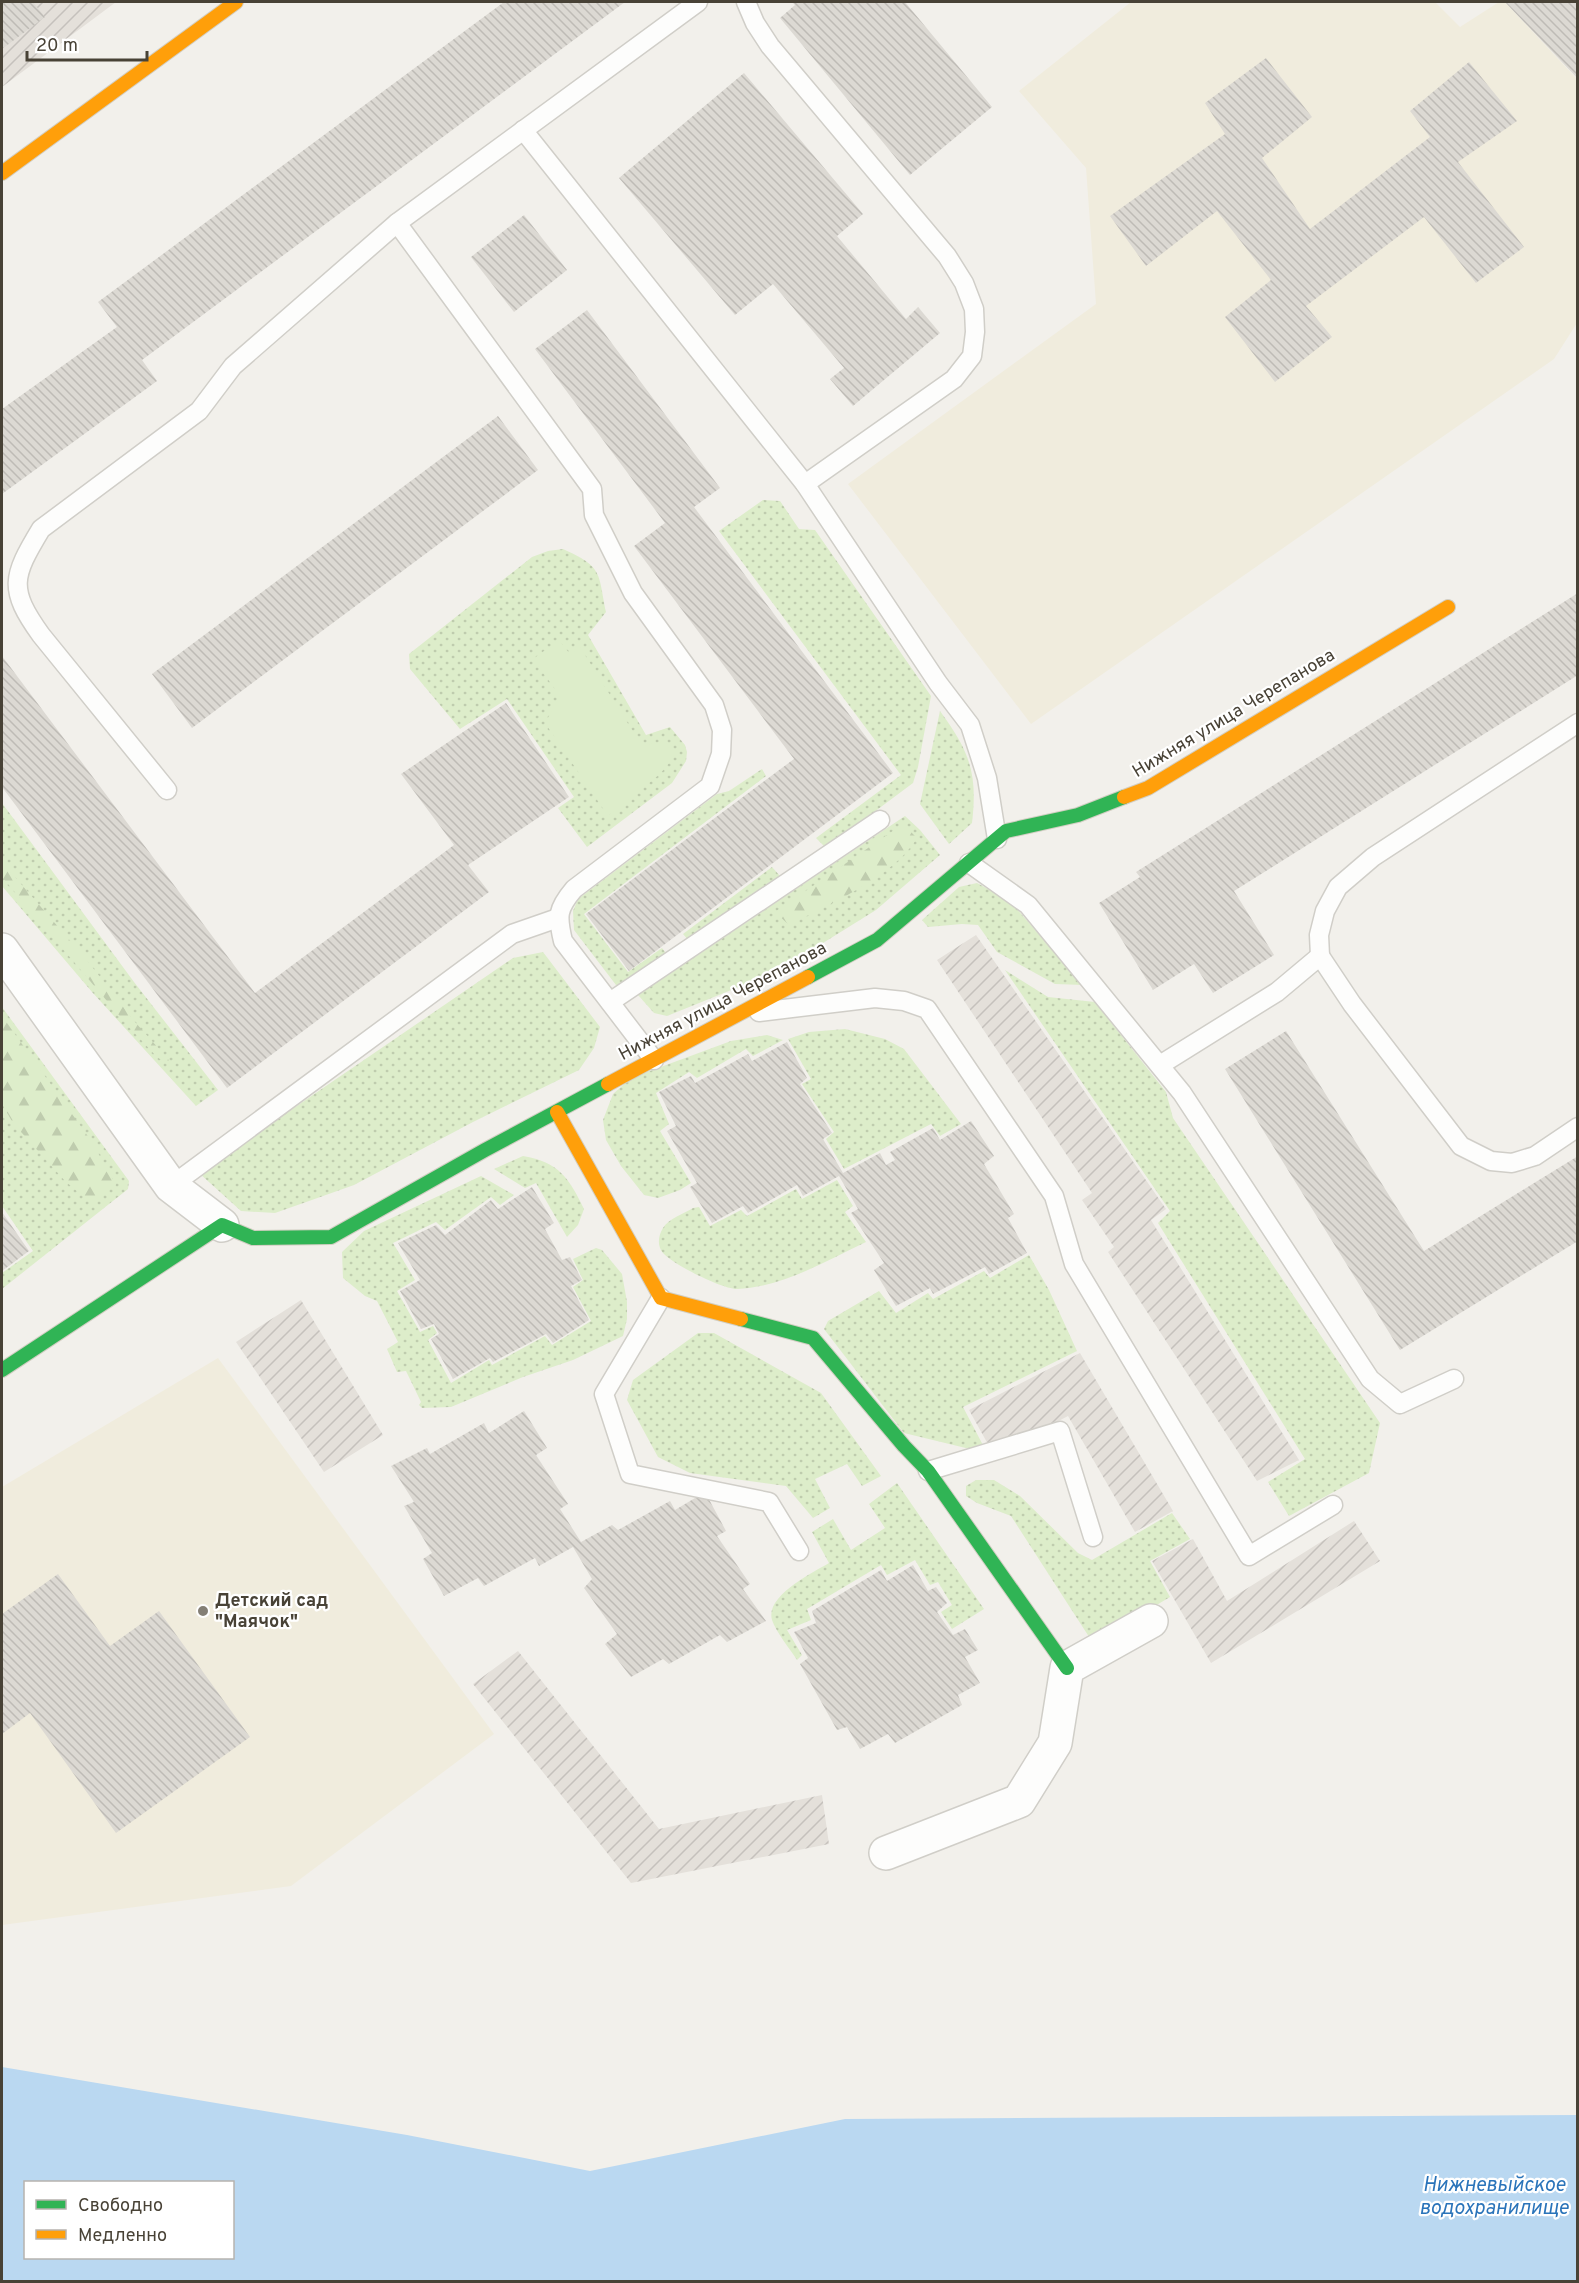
<svg xmlns="http://www.w3.org/2000/svg" width="1579" height="2283" viewBox="0 0 1579 2283" font-family="Overpass,sans-serif">
	<style>
		.industrial { fill: url(#industrial-furrows) }
		.education { fill: #f0ecdd }
		.grass { fill: url(#grass-dots) }
		.forest { fill: url(#forest-firs) }
		.park { fill: #ddedca }
		.water { fill: #bad8f1; fill-rule: evenodd }
		.building { fill: url(#building-back-hatch) }
		.lines { fill: none; stroke-linecap: round; stroke-linejoin: round }
		.lane-casing { stroke: #d0cec8; stroke-width: 21 }
		.street-casing { stroke: #d0cec8; stroke-width: 36 }
		.fast-casing { stroke: #d2cec2; stroke-width: 16 }
		.slow-casing { stroke: #d2cec2; stroke-width: 16 }
		.lane { stroke: #fdfdfc; stroke-width: 18 }
		.street { stroke: #fdfdfc; stroke-width: 33 }
		.fast { stroke: #30b455; stroke-width: 14 }
		.slow { stroke: #ff9f0a; stroke-width: 14 }
		.poi-dot { fill: #847f75; stroke: #fff; stroke-width: 2 }
		.labels { text-anchor: middle; dominant-baseline: central; stroke-width: 4.5; stroke-linejoin: round; paint-order: stroke }
		.street-label { font-size: 18px; fill: #484236; stroke: #fff }
		.poi-label { font-size: 18px; font-weight: bold; fill: #484236; stroke: #fff; text-anchor: start }
		.water-label { font-size: 20px; font-style: italic; fill: #2a74ba; stroke: #fff }
	</style>
	<defs>
		<pattern id="industrial-furrows" width="10" height="10" patternUnits="userSpaceOnUse" patternTransform="scale(1.5)"><rect width="10" height="10" fill="#e4e0da"/><path d="M-1 1l2-2M0 10L10 0M9 11l2-2" fill="none" stroke="#c5c1bc"/></pattern>
		<pattern id="grass-dots" width="8" height="8" patternUnits="userSpaceOnUse" patternTransform="scale(1.5)"><rect width="8" height="8" fill="#ddedca"/><path d="M2 2h.1M6 6h.1" fill="none" stroke="#bfccae" stroke-width="1.8" stroke-linecap="round"/></pattern>
		<pattern id="forest-firs" width="22" height="20" patternUnits="userSpaceOnUse" patternTransform="scale(1.5)"><rect width="22" height="20" fill="#ddedca"/><path d="M5 1l3.5 6h-7zM16 11l3.5 6h-7z" fill="#bfccae"/></pattern>
		<pattern id="building-back-hatch" width="6" height="6" patternUnits="userSpaceOnUse" patternTransform="scale(1.5)"><rect width="6" height="6" fill="#dcd9d3"/><path d="M-1 5l2 2M0 0l6 6M5-1l2 2" fill="none" stroke="#bebbb6"/></pattern>
	</defs>
	<rect width="100%" height="100%" fill="#f2f0eb"/>
	<g class="industrial">
		<polygon points="2,2 116,2 2,87"/>
		<polygon points="976,935 1166,1209 1151,1220 1299,1460 1257,1481 1108,1252 1114,1247 1082,1200 1092,1193 937,960"/>
		<polygon points="301,1300 383,1435 324,1472 236,1342"/>
		<polygon points="1080,1353 1173,1511 1135,1532 1068,1416 994,1455 969,1410"/>
		<polygon points="1354,1521 1380,1561 1211,1663 1152,1561 1193,1539 1227,1601"/>
		<polygon points="518,1651 659,1829 822,1795 829,1844 631,1883 473,1684"/>
	</g>
	<g class="education">
		<polygon points="1131,2 1435,2 1460,27 1499,2 1505,2 1577,79 1577,323 1554,359 1031,724 848,484 1096,304 1086,168 1019,91"/>
		<polygon points="218,1358 494,1734 291,1886 2,1925 2,1487"/>
	</g>
	<g class="grass">
		<polygon points="763,500 780,501 799,529 815,530 931,696 918,767 913,783 826,848 816,838 901,775 719,531"/>
		<path d="M563,549C603,567 598,572 606,612L588,635L646,735L670,727L685,745L687,752L686,761L672,783L587,847L558,808L574,797L507,699L460,729L410,669L409,654L532,557L548,551Z"/>
		<path d="M940,711C969,751 978,772 972,823L949,844L920,804Z"/>
		<polygon points="762,769 766,776 584,914 628,972 662,948 668,956 623,986 616,985 574,930 573,911 578,899 717,794 729,791"/>
		<polygon points="2,803 134,982 218,1090 196,1106 92,992 2,886"/>
		<polygon points="905,816 920,830 940,855 876,910 778,971 667,1016 654,1013 638,995"/>
		<polygon points="772,867 780,876 689,941 683,934"/>
		<polygon points="977,883 1010,901 1083,985 1055,984 997,952 978,925 962,924 928,927 922,920 959,887"/>
		<polygon points="543,952 600,1027 594,1048 579,1070 473,1122 354,1185 309,1201 275,1213 241,1211 199,1173 513,958"/>
		<polygon points="1005,970 1048,997 1095,1002 1166,1092 1173,1118 1380,1423 1369,1473 1289,1516 1268,1482 1305,1459 1158,1223 1170,1211"/>
		<polygon points="2,1007 129,1181 128,1189 2,1289 2,1273 33,1251 2,1206"/>
		<polygon points="845,1029 885,1039 904,1049 961,1124 940,1136 931,1124 844,1169 826,1139 834,1132 802,1084 811,1079 788,1039 809,1032"/>
		<polygon points="767,1035 783,1040 753,1056 746,1049 697,1078 689,1072 656,1093 669,1124 660,1131 691,1183 680,1190 658,1198 644,1195 621,1166 606,1140 603,1120 613,1094 631,1078 731,1041"/>
		<path d="M523,1156C559,1162 569,1178 584,1209L578,1225L567,1237L536,1183L525,1188L494,1169Z"/>
		<polygon points="481,1176 514,1195 500,1205 491,1197 445,1230 436,1222 393,1243 415,1280 397,1291 420,1332 433,1326 437,1333 428,1340 451,1383 489,1360 492,1365 545,1336 552,1345 591,1321 573,1287 583,1280 573,1259 596,1248 602,1250 622,1274 627,1302 627,1319 623,1336 573,1360 523,1377 451,1407 422,1408 419,1405 421,1402 406,1371 397,1372 387,1349 398,1342 377,1301 365,1296 343,1278 342,1252 364,1231"/>
		<path d="M837,1180L853,1206L845,1212L866,1242C825,1261 784,1287 737,1289C722,1289 674,1265 663,1253C657,1246 658,1236 663,1228C668,1219 685,1213 693,1208L699,1207L710,1226L741,1210L747,1216L796,1189L802,1199Z"/>
		<polygon points="1029,1255 1049,1290 1077,1351 963,1407 985,1449 974,1450 904,1433 824,1329 828,1321 879,1291 896,1313 928,1293 933,1299 984,1271 990,1278"/>
		<polygon points="698,1333 714,1333 821,1393 881,1476 862,1486 847,1464 815,1479 830,1508 813,1518 786,1486 690,1473 658,1457 627,1400 633,1380"/>
		<polygon points="976,1480 994,1480 1020,1496 1078,1553 1092,1560 1172,1513 1190,1539 1150,1561 1170,1597 1093,1643 1011,1516 977,1503 966,1496 966,1486"/>
		<path d="M897,1483L984,1609L952,1629L941,1612L952,1605L938,1582L930,1585L915,1560L887,1575L881,1565L807,1609L811,1620L787,1630L802,1655L797,1660C790,1649 776,1632 772,1620C765,1596 812,1573 829,1563L812,1532L833,1519L851,1550L885,1528L869,1504Z"/>
	</g>
	<g class="forest">
		<path d="M903,824L917,838C895,876 828,905 789,925L775,912Z"/>
		<polygon points="2,862 86,959 135,1022 168,1059 173,1069 156,1056 129,1027 2,877"/>
		<polygon points="2,1016 92,1142 116,1185 91,1203 65,1181 13,1123 2,1104"/>
	</g>
	<polygon class="park" points="559,640 570,654 580,647 642,746 665,741 674,757 660,774 608,816 545,723 560,696 533,659"/>
	<path class="water" d="M2,2067L407,2135L590,2171L845,2119L1577,2115V2281H2ZM26,2182H232V2258H26Z"/>
	<g class="building">
		<polygon points="2,2 33,2 45,17 2,49"/>
		<polygon points="504,2 625,2 142,360 157,381 2,494 2,409 117,327 98,302"/>
		<polygon points="792,2 905,2 992,107 910,175 780,18 795,5"/>
		<polygon points="1505,2 1578,2 1578,79"/>
		<polygon points="1266,58 1312,117 1262,158 1310,229 1430,137 1410,111 1469,62 1517,121 1458,162 1524,247 1476,283 1424,217 1306,306 1332,337 1275,382 1225,317 1271,280 1217,211 1146,266 1110,216 1225,134 1205,103"/>
		<polygon points="744,73 863,214 837,236 906,319 918,307 940,333 853,406 830,379 844,368 773,284 735,315 619,178"/>
		<polygon points="524,215 567,270 514,312 471,257"/>
		<polygon points="587,310 720,488 694,507 893,773 629,971 586,914 794,759 634,546 665,523 535,349"/>
		<polygon points="498,416 538,470 192,728 152,674"/>
		<polygon points="1578,593 1578,675 1234,891 1274,955 1213,993 1194,964 1153,990 1099,903 1140,877 1136,872"/>
		<polygon points="2,656 255,993 454,845 401,774 506,703 569,797 468,865 489,892 227,1088 2,787"/>
		<polygon points="1286,1031 1424,1251 1578,1156 1578,1241 1400,1350 1225,1069"/>
		<polygon points="787,1042 807,1078 800,1084 832,1133 823,1139 843,1173 880,1153 886,1165 895,1160 890,1152 933,1128 940,1140 971,1121 994,1156 984,1164 1014,1214 1008,1218 1027,1253 989,1274 985,1267 933,1294 930,1288 896,1306 874,1270 884,1263 851,1213 858,1209 839,1176 803,1196 797,1185 748,1213 743,1206 712,1223 690,1187 697,1183 667,1131 676,1126 659,1092 691,1076 695,1083 748,1054 752,1061"/>
		<polygon points="532,1187 554,1223 545,1229 562,1260 570,1257 582,1280 571,1286 589,1320 553,1343 546,1334 493,1362 490,1358 453,1379 431,1339 439,1334 434,1324 421,1329 400,1291 420,1280 398,1243 436,1225 445,1235 491,1200 498,1209"/>
		<polygon points="2,1212 29,1251 2,1271"/>
		<polygon points="524,1411 547,1448 536,1455 568,1504 560,1509 581,1542 612,1525 618,1530 670,1501 675,1510 705,1492 726,1531 717,1536 750,1584 743,1589 766,1621 727,1642 720,1635 669,1664 663,1659 631,1677 605,1644 617,1634 584,1588 592,1579 573,1547 539,1566 535,1558 484,1586 478,1578 444,1596 423,1559 432,1553 404,1506 414,1502 391,1466 427,1448 430,1454 484,1423 489,1433"/>
		<polygon points="913,1565 928,1591 936,1587 947,1603 937,1612 953,1635 965,1629 978,1650 965,1657 980,1683 958,1695 962,1705 895,1743 888,1734 860,1749 847,1727 837,1730 800,1664 808,1658 794,1632 816,1623 812,1611 881,1570 887,1581"/>
		<polygon points="58,1574 110,1646 159,1611 250,1737 116,1833 30,1713 2,1734 2,1614"/>
	</g>
	<g class="lines">
		<defs>
			<g id="lane">
				<polyline points="746,2 755,23 770,46 947,256 964,283 974,309 975,332 972,356 954,379 805,484"/>
				<polyline points="523,130 805,484 938,683 970,725 987,778 997,839"/>
				<path d="M167,790L41,635C8,589 12,577 41,529L199,411L233,366L397,223"/>
				<polyline points="969,863 1028,905 1182,1093 1370,1379 1400,1404 1454,1379"/>
				<polyline points="1320,956 1319,935 1325,911 1338,887 1373,857 1578,723"/>
				<polyline points="610,1002 880,820"/>
				<polyline points="759,1012 875,998 904,1001 927,1009 1054,1196 1074,1264 1249,1556 1333,1505"/>
				<path d="M654,1060L563,941C557,916 557,909 574,889L710,786L721,754L722,730L714,705L633,593L594,515L592,489L397,223L698,2"/>
				<polyline points="1160,1065 1277,992 1320,956 1352,1004 1461,1146 1491,1161 1512,1163 1535,1156 1578,1127"/>
				<polyline points="171,1186 512,934 558,918"/>
				<polyline points="661,1298 604,1394 630,1474 769,1502 799,1551"/>
				<polyline points="928,1471 1060,1431 1093,1537"/>
			</g>
			<g id="street">
				<polyline points="2,950 171,1186 222,1225"/>
				<polyline points="886,1853 1019,1801 1055,1743 1067,1668 1151,1621"/>
			</g>
			<g id="fast">
				<polyline points="808,977 877,940 1006,831 1078,815 1124,797"/>
				<polyline points="741,1319 813,1338 904,1446 928,1471 1067,1668"/>
				<polyline points="2,1370 222,1225 253,1238 331,1237 485,1150 608,1084"/>
			</g>
			<g id="slow">
				<polyline points="2,173 236,2"/>
				<polyline points="1124,797 1148,788 1448,607"/>
				<polyline points="608,1084 808,977"/>
				<polyline points="557,1112 661,1298 741,1319"/>
			</g>
		</defs>
		<use href="#lane" class="lane-casing"/>
		<use href="#street" class="street-casing"/>
		<use href="#fast" class="fast-casing"/>
		<use href="#slow" class="slow-casing"/>
		<use href="#lane" class="lane"/>
		<use href="#street" class="street"/>
		<use href="#fast" class="fast"/>
		<use href="#slow" class="slow"/>
	</g>
	<circle class="poi-dot" cx="203" cy="1611" r="6"/>
	<g class="labels">
		<g class="street-label">
			<text transform="translate(1234 714) rotate(-31)">Нижняя улица Черепанова</text>
			<text transform="translate(723 1002) rotate(-28)">Нижняя улица Черепанова</text>
		</g>
		<g class="poi-label">
			<text x="215" y="1601">Детский сад<tspan x="215" dy="21">"Маячок"</tspan></text>
		</g>
		<g class="water-label">
			<text x="1494" y="2186">Нижневыйское<tspan x="1494" dy="23">водохранилище</tspan></text>
		</g>
	</g>
	<rect width="1579" height="2283" fill="none" stroke="#484236" stroke-width="6"/>
	<rect x="24" y="2181" width="210" height="78" fill="#ffffff" stroke="#b6b3af" stroke-width="1.5"/>
	<rect x="36" y="2200" width="30" height="9" fill="#30b455" stroke="#b6b3af" stroke-width="1.5"/>
	<text x="78" y="2211" font-size="18" fill="#484236">Свободно</text>
	<rect x="36" y="2230" width="30" height="9" fill="#ff9f0a" stroke="#b6b3af" stroke-width="1.5"/>
	<text x="78" y="2241" font-size="18" fill="#484236">Медленно</text>
	<path d="M27 51v9h120v-9" fill="none" stroke="#484236" stroke-width="3"/>
	<text x="36" y="51" font-size="18" fill="#484236" stroke="#ffffff" stroke-width="4.5" paint-order="stroke">20 m</text>
</svg>
